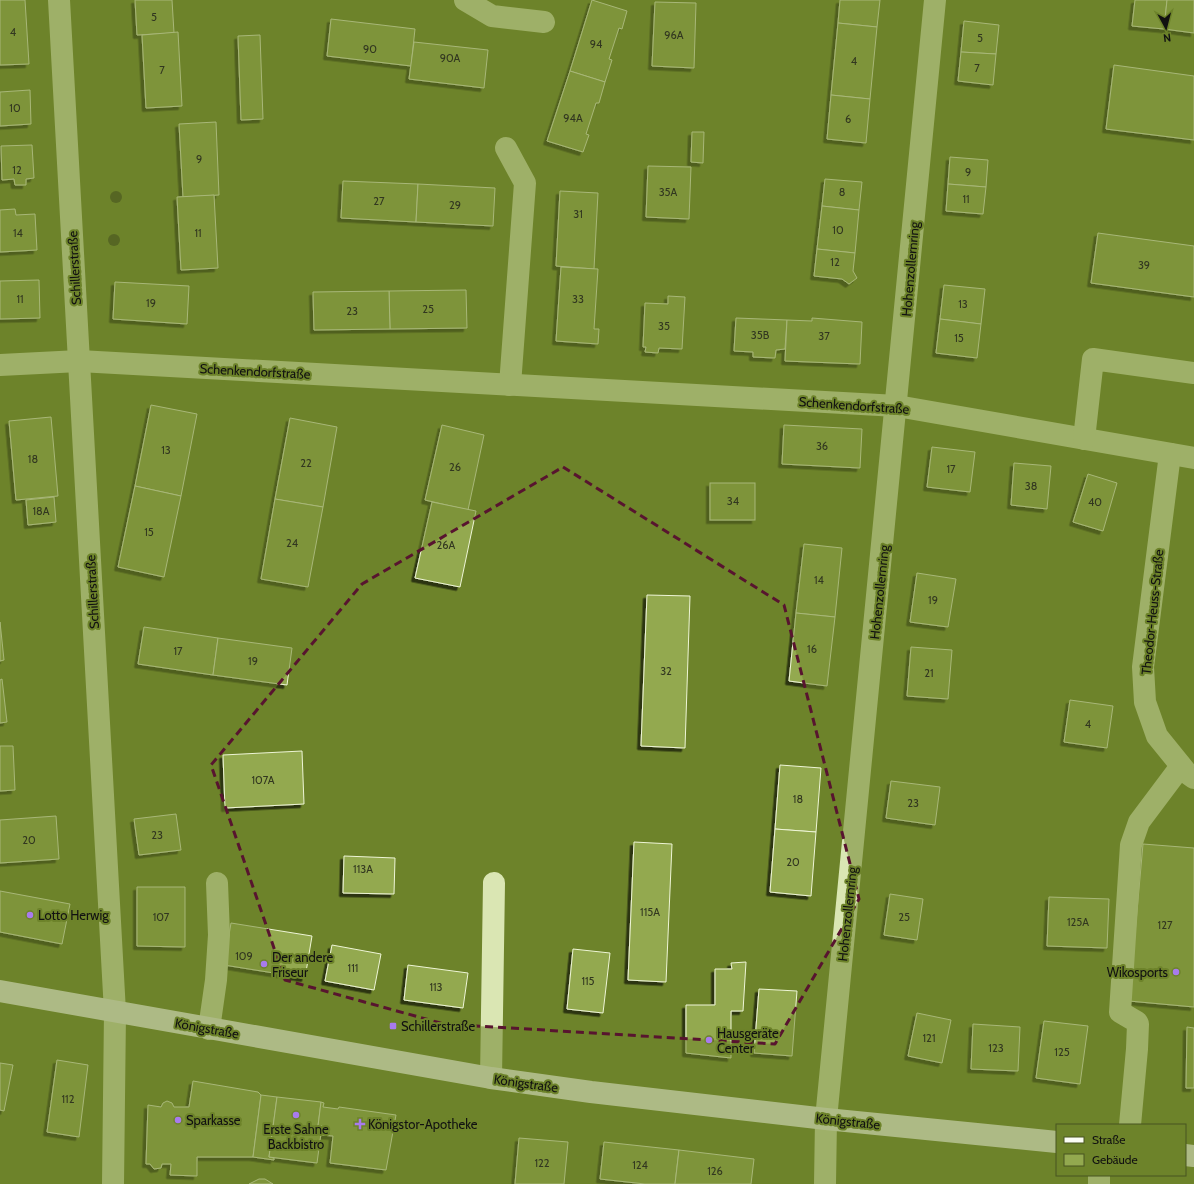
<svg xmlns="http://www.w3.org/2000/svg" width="1194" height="1184" viewBox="0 0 1194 1184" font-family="Cabin,sans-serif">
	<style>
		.building { fill: #93a94f; stroke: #eef5d6; filter: url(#shadow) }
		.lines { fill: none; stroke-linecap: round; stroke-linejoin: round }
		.minor { stroke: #dae6b3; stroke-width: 22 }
		.major { stroke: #fbfdf4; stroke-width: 22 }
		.tree { fill: #3a441c }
		.marked { fill: none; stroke: #58142f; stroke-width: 3; stroke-dasharray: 8 5; stroke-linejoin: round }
		.poi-dot { fill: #a87bed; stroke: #6d832a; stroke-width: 1.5 }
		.labels { text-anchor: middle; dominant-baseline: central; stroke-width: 4; stroke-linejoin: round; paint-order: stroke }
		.number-label { font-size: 11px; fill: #323720 }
		.street-label { font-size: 13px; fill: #111; stroke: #6d832a }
		.poi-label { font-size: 13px; fill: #111; stroke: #6d832a; text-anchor: start }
	</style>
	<defs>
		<filter id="shadow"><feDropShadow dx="-3.5" dy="3.5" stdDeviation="0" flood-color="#0009"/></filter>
	</defs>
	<rect width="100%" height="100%" fill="#6d832a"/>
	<g class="building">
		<polygon points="0,0 25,0 29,64 0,65"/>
		<polygon points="135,0 172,0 174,33 137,35"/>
		<polygon points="592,0 627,11 622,29 619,28 609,59 612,60 605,82 570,71"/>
		<polygon points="840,0 880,0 877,27 838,23"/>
		<polygon points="1135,0 1167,0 1164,29 1132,26"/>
		<polygon points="1167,0 1194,0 1194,33 1164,29"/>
		<polygon points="655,2 696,3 694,68 652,66"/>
		<polygon points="331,19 415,29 411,66 327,56"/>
		<polygon points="964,21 999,25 996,54 961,52"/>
		<polygon points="838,23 877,27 870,99 831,95"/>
		<polygon points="178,32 182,106 146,108 142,35"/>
		<polygon points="260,35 263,119 241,120 238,36"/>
		<polygon points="414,42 488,50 484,88 409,79"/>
		<polygon points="961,52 996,54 993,85 958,81"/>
		<polygon points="1114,65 1194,76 1194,140 1106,129"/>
		<polygon points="570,71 605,82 599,103 596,103 586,134 589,135 583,152 547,141"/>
		<polygon points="30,90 31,124 0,126 0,92"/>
		<polygon points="831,95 870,99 866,143 827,139"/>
		<polygon points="216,122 219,195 183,197 179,124"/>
		<polygon points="692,132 704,132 703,163 691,162"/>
		<polygon points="32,145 34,178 26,179 26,185 15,185 14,179 2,180 1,146"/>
		<polygon points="950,157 988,160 986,187 948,184"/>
		<polygon points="648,166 691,167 689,219 646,217"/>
		<polygon points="825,179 862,182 859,210 822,206"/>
		<polygon points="343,181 418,184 416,222 341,218"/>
		<polygon points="418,184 495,188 493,226 416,222"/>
		<polygon points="948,184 986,187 983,214 946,211"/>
		<polygon points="560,191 598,193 594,269 556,266"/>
		<polygon points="214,195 218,268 181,270 177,197"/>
		<polygon points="822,206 859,210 855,253 817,249"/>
		<polygon points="15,209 16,215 35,214 37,250 0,252 0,210"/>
		<polygon points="1098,233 1194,246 1194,297 1091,283"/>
		<polygon points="817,249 855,253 853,271 857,278 849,284 842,279 814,276"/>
		<polygon points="561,267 598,269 594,329 599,329 598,344 556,341"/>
		<polygon points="39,280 40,318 0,319 0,281"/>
		<polygon points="115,282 189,286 187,324 113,319"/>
		<polygon points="944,285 985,289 981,324 940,319"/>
		<polygon points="466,290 467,328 390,329 389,291"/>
		<polygon points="389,291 390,329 314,330 313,292"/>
		<polygon points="668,296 685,297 682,349 659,348 658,353 645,352 646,347 643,347 645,303 668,304"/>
		<polygon points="736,318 787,320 785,349 776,350 775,358 753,357 753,352 734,351"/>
		<polygon points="812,318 862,322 860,364 785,361 787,320 812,321"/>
		<polygon points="940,319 981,324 977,358 936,353"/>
		<polygon points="151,405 197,414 181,496 135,486"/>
		<polygon points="51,417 58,496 16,500 9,421"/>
		<polygon points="290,418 337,427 323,507 275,499"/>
		<polygon points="442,425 484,435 468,510 425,500"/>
		<polygon points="784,425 862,429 860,468 782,464"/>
		<polygon points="932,447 975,452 970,492 927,487"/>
		<polygon points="1014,463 1051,466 1047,509 1011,505"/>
		<polygon points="1088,474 1117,483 1103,531 1073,522"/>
		<rect x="710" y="483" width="45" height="37"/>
		<polygon points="135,486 181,496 164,577 118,567"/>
		<polygon points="54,497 56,522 28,525 26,500"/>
		<polygon points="275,499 323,507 308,587 261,579"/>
		<polygon points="432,502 476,511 460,587 415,578"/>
		<polygon points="804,544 842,548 835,617 796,613"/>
		<polygon points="917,573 956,579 948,627 910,622"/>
		<polygon points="647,595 690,596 685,748 641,746"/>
		<polygon points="796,613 835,617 827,686 789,681"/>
		<polygon points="0,622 4,660 0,661"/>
		<polygon points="144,627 218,638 213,675 138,664"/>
		<polygon points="218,638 292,648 287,685 213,675"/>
		<polygon points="911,647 952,650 948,699 907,696"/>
		<polygon points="2,679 7,722 0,723 0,680"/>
		<polygon points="1070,700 1113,706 1107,748 1064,742"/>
		<polygon points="0,746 13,746 15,790 0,791"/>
		<polygon points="302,751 304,804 225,808 223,755"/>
		<polygon points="780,765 821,768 816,832 775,829"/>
		<polygon points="891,781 940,787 935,825 886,818"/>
		<polygon points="176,814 181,850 139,855 134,819"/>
		<polygon points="56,816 59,859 0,863 0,820"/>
		<polygon points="775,829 816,832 811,896 770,892"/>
		<polygon points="634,842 672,844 666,982 628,980"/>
		<polygon points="1143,844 1194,848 1194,1007 1129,1001"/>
		<polygon points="344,856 395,858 394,894 343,893"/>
		<polygon points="137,887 185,887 185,947 137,946"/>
		<polygon points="0,891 70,904 62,944 0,932"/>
		<polygon points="890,894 923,899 917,940 884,935"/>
		<polygon points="1049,897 1109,899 1107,948 1047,946"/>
		<polygon points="231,923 312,936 305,978 224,965"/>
		<polygon points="332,945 381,954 374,990 325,981"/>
		<polygon points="573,949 610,953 603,1013 567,1009"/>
		<polygon points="746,962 743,1011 731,1011 731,1058 686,1053 686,1005 715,1005 715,969 732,969 731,963"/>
		<polygon points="408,965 468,973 463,1008 404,1000"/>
		<polygon points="759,989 797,991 792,1056 754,1053"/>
		<polygon points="917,1013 951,1020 942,1063 908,1056"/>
		<polygon points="1044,1021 1088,1026 1080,1084 1036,1078"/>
		<polygon points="973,1024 1020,1027 1018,1071 971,1069"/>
		<polygon points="1187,1027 1194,1028 1194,1088 1186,1088"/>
		<polygon points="57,1060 88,1065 79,1137 47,1132"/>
		<polygon points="0,1063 13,1065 4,1111 0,1110"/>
		<polygon points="193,1081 258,1092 261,1095 253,1157 197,1157 197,1176 170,1175 171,1164 162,1164 161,1168 154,1169 150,1164 146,1164 148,1105 161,1107 163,1103 167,1101 172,1103 174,1107 189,1107"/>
		<polygon points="261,1095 277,1097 269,1157 274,1158 274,1160 253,1157"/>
		<polygon points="277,1097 321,1102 318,1126 322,1126 317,1163 269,1157"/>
		<polygon points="321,1102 324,1103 323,1107 338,1109 339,1107 396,1115 386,1170 330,1163 333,1136 321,1135 322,1126 318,1126"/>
		<polygon points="519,1138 568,1142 564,1184 515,1184"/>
		<polygon points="604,1142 679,1150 675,1184 645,1184 600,1179"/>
		<polygon points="679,1150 754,1159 751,1184 675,1184"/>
		<polygon points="259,1179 265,1179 273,1184 249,1184"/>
	</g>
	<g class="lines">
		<g class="minor">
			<polyline points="59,0 115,1012 113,1184"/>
			<polyline points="465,0 492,16 544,22"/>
			<polyline points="506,148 525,183 510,385"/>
			<polyline points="0,365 79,361 897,406 1194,458"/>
			<polyline points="1084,439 1093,359 1194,373"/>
			<polyline points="1170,454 1143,667 1145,702 1157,736 1187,773 1194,778"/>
			<polyline points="209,1029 216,980 219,935 217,883"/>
			<polyline points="491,1078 494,883"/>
			<polyline points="1130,1125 1137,1049 1138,1024 1137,1022 1120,1012 1131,845 1139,822 1181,766"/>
			<polyline points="825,1184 826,1119 935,0"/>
			<polyline points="1099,1184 1099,1175"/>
		</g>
		<g class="major">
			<polyline points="0,991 491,1078 591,1092 826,1119 1057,1142"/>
			<polyline points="1185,1155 1194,1156"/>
		</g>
	</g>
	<g class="tree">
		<circle cx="116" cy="197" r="6"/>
		<circle cx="114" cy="240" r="6"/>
	</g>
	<path d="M0 0H1194V1184H0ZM563,467L784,605L859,899L775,1044L444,1024L285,980L211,765L362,584Z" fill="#6d832a" fill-opacity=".55" fill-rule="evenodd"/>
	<path class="marked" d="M563,467L784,605L859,899L775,1044L444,1024L285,980L211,765L362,584Z"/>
	<g class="poi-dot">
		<circle cx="30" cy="915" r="4"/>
		<circle cx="264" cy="964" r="4"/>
		<circle cx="1176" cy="972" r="4"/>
		<rect x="389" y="1022" width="8" height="8" rx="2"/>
		<circle cx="709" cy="1040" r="4"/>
		<circle cx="296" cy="1115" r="4"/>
		<circle cx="178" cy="1120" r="4"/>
		<path d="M358 1118h4v4h4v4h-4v4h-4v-4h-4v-4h4z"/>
	</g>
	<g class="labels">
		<g class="number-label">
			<text x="154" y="17">5</text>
			<text x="13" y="32">4</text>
			<text x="674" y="35">96A</text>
			<text x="980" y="38">5</text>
			<text x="596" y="44">94</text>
			<text x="370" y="49">90</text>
			<text x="450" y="58">90A</text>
			<text x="854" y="61">4</text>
			<text x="977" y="68">7</text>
			<text x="162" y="70">7</text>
			<text x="15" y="108">10</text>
			<text x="573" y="118">94A</text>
			<text x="848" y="119">6</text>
			<text x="199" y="159">9</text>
			<text x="17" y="170">12</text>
			<text x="968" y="172">9</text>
			<text x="668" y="192">35A</text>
			<text x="842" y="192">8</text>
			<text x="966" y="199">11</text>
			<text x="379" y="201">27</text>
			<text x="455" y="205">29</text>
			<text x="578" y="214">31</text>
			<text x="838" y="230">10</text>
			<text x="18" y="233">14</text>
			<text x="198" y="233">11</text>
			<text x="835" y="262">12</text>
			<text x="1144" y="265">39</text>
			<text x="20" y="299">11</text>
			<text x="578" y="299">33</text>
			<text x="151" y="303">19</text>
			<text x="963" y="304">13</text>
			<text x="428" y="309">25</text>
			<text x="352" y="311">23</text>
			<text x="664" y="326">35</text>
			<text x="760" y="335">35B</text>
			<text x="824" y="336">37</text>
			<text x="959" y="338">15</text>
			<text x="822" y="446">36</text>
			<text x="166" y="450">13</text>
			<text x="33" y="459">18</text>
			<text x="306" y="463">22</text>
			<text x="455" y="467">26</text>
			<text x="951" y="469">17</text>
			<text x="1031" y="486">38</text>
			<text x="733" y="501">34</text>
			<text x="1095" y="502">40</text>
			<text x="41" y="511">18A</text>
			<text x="149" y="532">15</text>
			<text x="292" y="543">24</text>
			<text x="446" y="545">26A</text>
			<text x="819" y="580">14</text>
			<text x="933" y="600">19</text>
			<text x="812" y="649">16</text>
			<text x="178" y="651">17</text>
			<text x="253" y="661">19</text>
			<text x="666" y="671">32</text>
			<text x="929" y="673">21</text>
			<text x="1088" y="724">4</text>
			<text x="263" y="780">107A</text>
			<text x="798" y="799">18</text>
			<text x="913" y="803">23</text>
			<text x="157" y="835">23</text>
			<text x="29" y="840">20</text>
			<text x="793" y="862">20</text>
			<text x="363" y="869">113A</text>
			<text x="650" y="912">115A</text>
			<text x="161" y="917">107</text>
			<text x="904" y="917">25</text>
			<text x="1078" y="922">125A</text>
			<text x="1165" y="925">127</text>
			<text x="244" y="956">109</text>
			<text x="353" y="968">111</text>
			<text x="588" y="981">115</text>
			<text x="436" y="987">113</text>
			<text x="929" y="1038">121</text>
			<text x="996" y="1048">123</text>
			<text x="1062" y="1052">125</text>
			<text x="68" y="1099">112</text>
			<text x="542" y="1163">122</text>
			<text x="640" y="1165">124</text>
			<text x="715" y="1171">126</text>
		</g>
		<g class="street-label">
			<text transform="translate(74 268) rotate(-93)">Schillerstraße</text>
			<text transform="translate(910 269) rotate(-85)">Hohenzollernring</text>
			<text transform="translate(255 371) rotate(3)">Schenkendorfstraße</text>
			<text transform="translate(854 405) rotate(4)">Schenkendorfstraße</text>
			<text transform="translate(92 592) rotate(-93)">Schillerstraße</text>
			<text transform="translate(879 592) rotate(-84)">Hohenzollernring</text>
			<text transform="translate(1152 612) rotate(-84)">Theodor-Heuss-Straße</text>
			<text transform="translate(847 914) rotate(-84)">Hohenzollernring</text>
			<text transform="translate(207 1028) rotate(10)">Königstraße</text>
			<text transform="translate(526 1083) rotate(8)">Königstraße</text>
			<text transform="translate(848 1121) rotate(6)">Königstraße</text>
		</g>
		<g class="poi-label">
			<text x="38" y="915">Lotto Herwig</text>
			<text x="272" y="957">Der andere<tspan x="272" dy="15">Friseur</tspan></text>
			<text x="1168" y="972" text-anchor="end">Wikosports</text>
			<text x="401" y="1026">Schillerstraße</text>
			<text x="717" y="1033">Hausgeräte<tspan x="717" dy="15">Center</tspan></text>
			<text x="186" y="1120">Sparkasse</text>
			<text x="368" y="1124">Königstor-Apotheke</text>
			<text x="296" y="1129" text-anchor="middle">Erste Sahne<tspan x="296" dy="15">Backbistro</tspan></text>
		</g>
	</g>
	<rect x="1056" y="1124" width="130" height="52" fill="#6d832a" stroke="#485520"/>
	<rect x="1064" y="1137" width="20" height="6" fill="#fbfdf4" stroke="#485520"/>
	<text x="1092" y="1144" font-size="12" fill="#111111">Straße</text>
	<rect x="1064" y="1154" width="20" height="12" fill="#93a94f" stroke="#485520"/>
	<text x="1092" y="1164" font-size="12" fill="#111111">Gebäude</text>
	<g transform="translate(1166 28) rotate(173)" stroke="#6d832a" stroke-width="3" paint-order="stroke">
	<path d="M0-3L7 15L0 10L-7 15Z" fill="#111111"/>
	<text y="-6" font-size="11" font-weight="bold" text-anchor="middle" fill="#111111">N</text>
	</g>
</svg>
